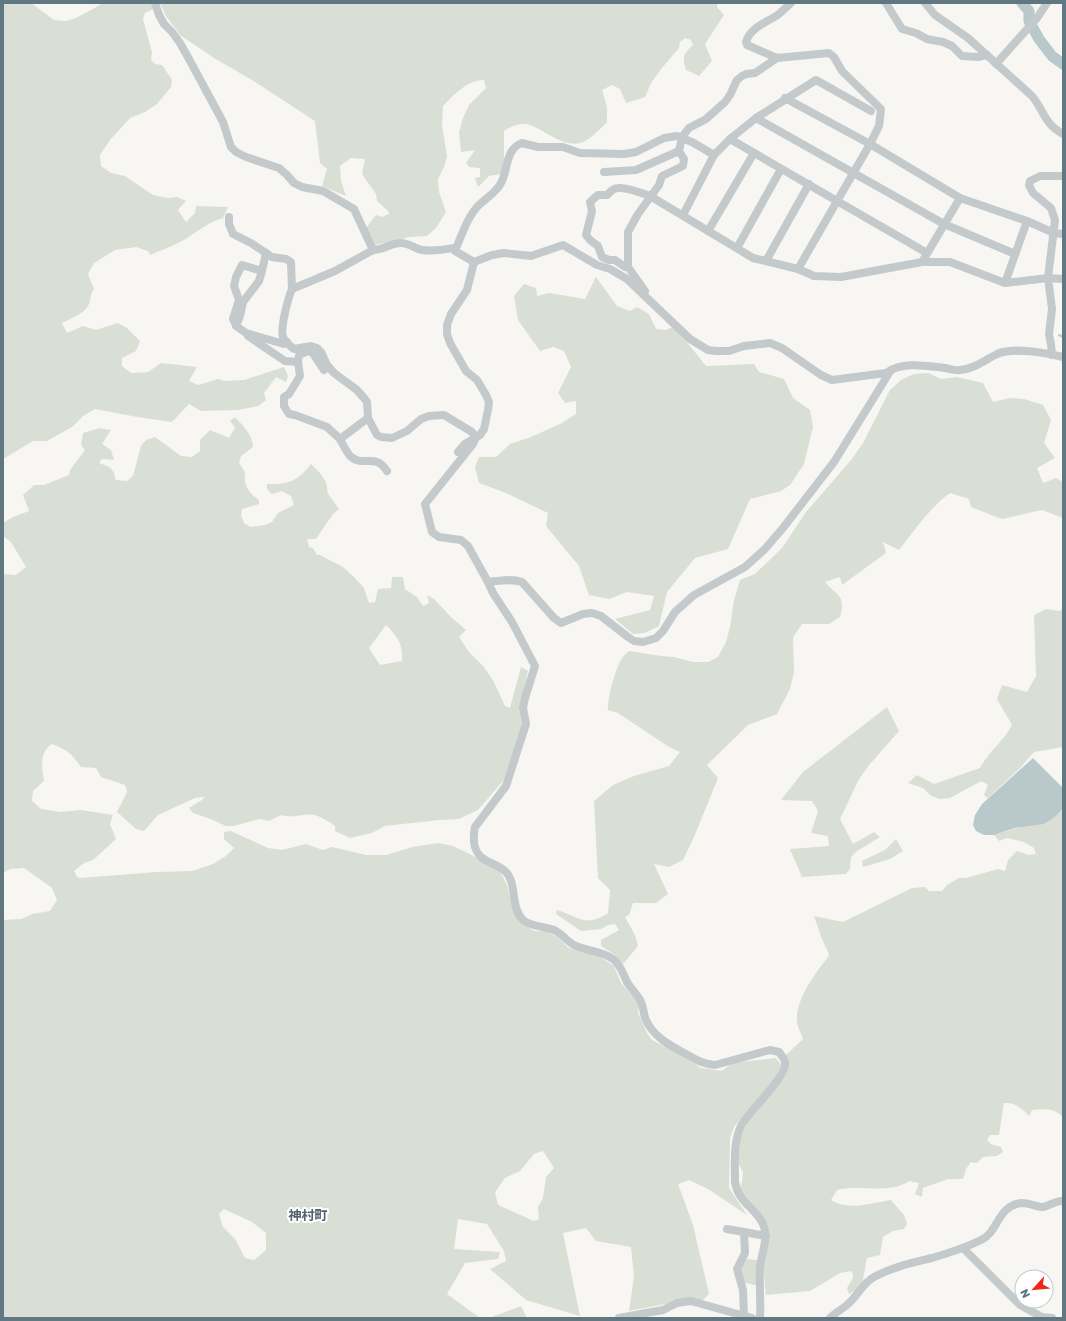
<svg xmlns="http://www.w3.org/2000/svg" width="1066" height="1321" viewBox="0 0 1066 1321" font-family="'Golos Text','Noto Sans JP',sans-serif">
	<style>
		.green { fill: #d9dfd4; fill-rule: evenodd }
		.water { fill: #b9c9cb }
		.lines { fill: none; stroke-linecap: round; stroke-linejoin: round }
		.stream { stroke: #b9c9cb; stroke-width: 2 }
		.river { stroke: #b9c9cb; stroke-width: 11 }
		.highway-tunnel { stroke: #d1d6d6; stroke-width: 11; stroke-dasharray: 11 5.5; stroke-linecap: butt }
		.minor { stroke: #c4c9cc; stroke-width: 8 }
		.labels { text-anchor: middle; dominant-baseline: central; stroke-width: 4; stroke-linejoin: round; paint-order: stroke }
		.quarter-label { font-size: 13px; font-weight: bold; fill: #52646b; stroke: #fff }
	</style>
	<rect width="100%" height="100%" fill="#f7f6f3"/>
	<g class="green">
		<path d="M3,3H31L54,20L66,21L76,18L100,5V3H152L153,9L145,13L143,19L152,52L151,60L155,64L162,65L172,80L171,87L157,104L145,112L130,118L110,140L100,155L101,166L111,173L125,176L153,195L168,198L177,197L186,201L178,210L186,222L195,213L196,206L228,207L223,218C208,222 196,233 182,241C172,246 160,251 150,255L148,251L136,247L115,250L94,263L88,274L94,289C90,294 91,299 89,304C85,314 70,319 62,323L67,333L83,326L96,330L118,323L127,328L140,341L136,351L122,358V366L131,373L148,372L161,363L197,367L189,381L198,385L218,379L225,381L244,380L284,367L288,376L286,382L276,377L264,393L266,400L258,406L238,410L201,411L189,404L172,422L137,417L95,409L83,416L72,427L47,441H33L3,459Z"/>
		<path d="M160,3H717V7L724,15L705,44L712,61L699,76L686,70C682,58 683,54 693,45L691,40L685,38L680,42L679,48L662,68L651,83L645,97L626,103L620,89L612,85L602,90L607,107V122C582,148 575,150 544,132C537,128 529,123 521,124C516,124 509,128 504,131V159L501,174L489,176L478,187L475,178L480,177V168L469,167L466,163L475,150L461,152L459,132L463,118L469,105L486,88L484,80C467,80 454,95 443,106L442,125L447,157L444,167L438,179L439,192L446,212L436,228L427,236L410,237L375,245L366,228L376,215L382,217L389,214V212L377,201L376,194L362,174L365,159L351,158L340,166L341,181L346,196L322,186L327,169L320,163L315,121L252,80L214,58L180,35L166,16Z"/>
		<polygon points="596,277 617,306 630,311 637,307 649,314 656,329 666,330 674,326 706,366 754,364 759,372 784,379 793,398 810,410 813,427 804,464 790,485 781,491 750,499 728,549 695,558 667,592 659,626 645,633 633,634 615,619 650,610 654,596 627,592 609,599 589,595 579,566 546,526 548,513 506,493 479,483 475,467 479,457 496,457 510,444 531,437 562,423 576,414 576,401 565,403 558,393 571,367 564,351 553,347 540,351 518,320 514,296 524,284 536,288 537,296 549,293 585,299"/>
		<path d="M928,373L941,379L957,377L983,383L993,402L1010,398L1024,399L1043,405L1051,420L1044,443L1055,458L1037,468L1043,483L1056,478L1063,482V518L1042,510L1002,519L971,507L969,499L950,493C929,508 914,531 899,550L883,542L886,553L842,585L840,577L825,582C838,597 846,595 840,617L829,624H802L793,637L794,672L790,689L777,714L748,725L707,765L718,778L694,837L683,860L669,867L654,864L668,894L656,903H633L629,915L625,917L635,935L638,946L623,964L615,955L601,946V940L619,930L615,924L608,925L601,929L581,931L556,914L557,910C580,917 585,928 608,913L610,890L598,878L594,801L613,785L634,776L669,766L680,752L669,747L618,713L608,710C607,699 616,667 622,658C624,655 627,653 629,651L661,656L674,657L693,662H708L718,657L726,642L730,627L734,600L740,580L755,574L782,548L806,512L852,459L863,443L890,390L901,380L914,374Z"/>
		<path d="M235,417C243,426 253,435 253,447L241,456L239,463L245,472C243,486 249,493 259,500V504L242,509L241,515L244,523L250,527L265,525L272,522L278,513L294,505L291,496L282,491L272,494L267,489V484C288,485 298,481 311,464C318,471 329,480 327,492L339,509L333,514L316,539H307L309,547L313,548L317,555H320L343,567L354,577L364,588L369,603L375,602L378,589L391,588L392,577H403L405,589L417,597L423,606L429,603L427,595L434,599L450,616L466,630L459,637L469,652L484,667L494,682L505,706L510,708L521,667L528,671L519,710L522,725L511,760L503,781L478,810L459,819L439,820L385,826L372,833L350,838L335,831V826C328,821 322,817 314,815C303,813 295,819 281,815L269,821L259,819L234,826H226L213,820L193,813L189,808L202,800L205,797L195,798L158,815L144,831L136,829L117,812L127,792L125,785L101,777L96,768L81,767C71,753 67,750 52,744C39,752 42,767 44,781L33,791L32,801L41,809L60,812L81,810L113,815L110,824L116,839L93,860L84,863L74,871L77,877L80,878L157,872L192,871L213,864L226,856L234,848L224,839V832L231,831L268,848L282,850L306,844L323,850L332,847L366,855H387L412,847L438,843L453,846L488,863L501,873L507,885L511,901L517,916L523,924L534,931H546L557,937L569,948L581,952L597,955L614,966L621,983L639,1004L638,1012L647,1033L652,1040L678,1053L701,1068L722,1071L732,1063L776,1058L781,1065L778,1075L734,1127L730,1138L729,1188L747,1215L708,1189L689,1180L678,1184L693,1225L709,1294L701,1302L691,1299L629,1311L634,1277L631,1247L596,1241L586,1228L563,1233L580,1316L526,1300L490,1269L506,1261L504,1251L487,1224L458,1219L454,1249L500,1252L498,1259L465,1263L447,1294L480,1318H3V920L21,919L32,914L50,911L57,900L52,888L24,868L10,869L3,873V574L16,575L26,567L11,542L3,536V523L13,517L29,511L23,495L34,485H44L69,475L70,470L85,450L81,445L83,433L100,428L111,430L102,444L111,450L114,460L102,459L99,463C111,467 113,468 116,480L127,481L133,476L141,446L146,440L155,437L181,456L192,457L200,451V440L210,430L229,438L235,428L230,421ZM386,625C398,637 403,644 402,661L380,665L369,648ZM543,1151L554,1168L546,1177L543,1198L538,1207L539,1219L534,1221L498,1205L495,1192L505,1178L520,1171L534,1154ZM224,1209L252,1222L266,1233V1250L254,1260L245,1258L235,1239L223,1227L219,1214Z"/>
		<path d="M1063,608V747L1034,752L1021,767L988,798L984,795L988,785L981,781L950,798L939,799L930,795L923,788L908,783L917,775L934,784L980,768C988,752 1004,741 1012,725L997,699L1002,685L1027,692L1036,676L1034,615L1046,609L1060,611Z"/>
		<polygon points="887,707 899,731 870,764 859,779 840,819 853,844 874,832 880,837 857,851 851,857 850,869 846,874 802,877 790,849 829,846 828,836 811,833 818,811 812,801 781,800 803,772"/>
		<path d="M1063,808V1117C1053,1108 1045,1109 1032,1110L1029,1116C1021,1108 1015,1102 1004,1103L999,1135H990L987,1140L991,1144L1001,1147L1003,1152L997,1156L983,1157L977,1163L971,1162L966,1169L963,1179H948L923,1188L922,1197L915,1194L919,1183L909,1181C889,1195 860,1184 837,1190L831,1200C849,1211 872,1203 891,1200L904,1215L907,1224L904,1229L893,1231L883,1237L880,1255L867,1258C865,1265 864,1282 860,1287C857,1290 852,1292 849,1294L847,1288L853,1278L852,1271L840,1273L810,1291L766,1295L763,1266L769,1241L740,1190L742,1182L743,1172L738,1163L740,1139L748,1121L784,1078C789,1069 790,1064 786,1055L803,1039C801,1033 797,1026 797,1021C796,998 815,974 828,957L829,954L822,939L814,916L843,922L912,888L925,887L929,891H942L947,885L959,878H966L998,869L1005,871L1008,860L1017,851L1029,855L1036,854L1034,848L1024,842L1007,838L999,841L994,835L1056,816Z"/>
		<polygon points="896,839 903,851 890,859 863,867 862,861 885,850"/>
		<polygon points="746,1259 757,1260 758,1286 742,1282 739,1269"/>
		<polygon points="521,1306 527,1318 489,1318"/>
	</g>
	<polygon class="water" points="1033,758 1063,788 1063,808 1056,816 1044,824 1015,828 994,835 984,835 976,831 973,825 975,815 982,804"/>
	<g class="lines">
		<polyline class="stream" points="1059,335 1063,337"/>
		<polyline class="river" points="1022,3 1029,11 1029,21 1039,39 1052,56 1063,64"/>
		<polyline class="highway-tunnel" points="3,1317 3,1318"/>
		<g class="minor">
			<polyline points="155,3 159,15 164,24 172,32 180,43 189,59 223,122 231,147 236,152 246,157 279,168 287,175 294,183 302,187 323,191 354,209 373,250"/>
			<polyline points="886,3 902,29 916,33 927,39 943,42 952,46 962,56 978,57 987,55"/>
			<path d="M925,3L935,15L968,38L1032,96C1044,110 1043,123 1063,134"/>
			<path d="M777,58L747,45L746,42C750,27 768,22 779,14C783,10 787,7 791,3"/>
			<polyline points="996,64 1037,18 1047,3"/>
			<polyline points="785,98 870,144 960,198 1027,221 1054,233 1063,234"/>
			<polyline points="756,118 944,224 1015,254"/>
			<polyline points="730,139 927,253"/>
			<polyline points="604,172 636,170 679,151"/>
			<polyline points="683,215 714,155 730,139 756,118 816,80 871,111"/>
			<polyline points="229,217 229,224 233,234 251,243 272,257 286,259 291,262 292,289"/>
			<polyline points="708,231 754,153"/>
			<path d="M454,248L455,251L474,262L492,255L504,253L531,256L563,245L597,265L610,269L627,279L690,339L708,350L716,351H729L744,346L770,343L782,348L821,375L832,380L886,373C903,361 926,366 945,368C950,369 956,371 960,370C974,369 985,360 997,354C1013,347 1046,353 1063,357"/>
			<polyline points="737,248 781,169"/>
			<polyline points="266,253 262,271 259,281 243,302 240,316 236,326 246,333 284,344 287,342"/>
			<polyline points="766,261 809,184"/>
			<polyline points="922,262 950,262 1005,283 1048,278 1063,279"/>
			<path d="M628,267H625L615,260H609L602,257L598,246L590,240L586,235L592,211L590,202L598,195H607C610,192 613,188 618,188C627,187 642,193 650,196L753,258L798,269L814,276L841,277L922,262L960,198"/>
			<polyline points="1005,283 1027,221"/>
			<polyline points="645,291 628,267 628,232 638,214 659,185 662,176 683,166 684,159 679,151 682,137 689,128 706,119 725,102 730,95 737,80 742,76 746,74 755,73 777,58 829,53 834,57 842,71 881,109 879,126 870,144 798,269"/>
			<polyline points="236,325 233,319 239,300 234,286 236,277 242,265 262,271"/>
			<polyline points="248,336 285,361 298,362"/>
			<polyline points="1052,355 1051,344 1049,334 1052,309 1048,278 1055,220 1051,208 1033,193 1029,185 1030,181 1040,176 1063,176"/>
			<polyline points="324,370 312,352 308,351 299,355 298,362 300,376 289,394 284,397 284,406 289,414 295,415 327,427 340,439"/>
			<path d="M368,418L340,439C343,445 346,451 350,456C363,468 375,452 387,471"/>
			<path d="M476,437L473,444L425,504L432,532L439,537L461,540L468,546L488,582L493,593L512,622L535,666L525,698L523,708L526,724L506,786L475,827C472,841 474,855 487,861C493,864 501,867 506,872C517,883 510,907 523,920C531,927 544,926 554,930C563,934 568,943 576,946C588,951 602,951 613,959C621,965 623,974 627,982C631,989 638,995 641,1002C644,1008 643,1014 646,1020C653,1036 669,1045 684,1053C695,1059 702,1064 715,1065L770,1050L779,1052C781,1055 785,1059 785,1063C787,1077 748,1112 741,1126C733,1143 735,1164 735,1182C739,1204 755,1207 763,1224C769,1238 762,1252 760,1266C759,1283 761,1301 760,1318"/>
			<path d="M476,437L472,432L444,415L429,416L421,419L407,431L392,438L381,437L377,435L368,418L367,402L364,398L357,390L334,373L327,365L321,352L317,348L311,346L294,349C290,346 285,342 283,337C280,329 288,298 292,289L335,271L373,250C383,250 391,243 401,243C409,243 415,249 422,250C432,252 444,249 454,248L457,246C463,232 468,216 479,205C487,197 496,193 501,183C508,171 505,149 522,143L538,147H563L580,153L624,154L636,152L664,138L677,136L692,142L714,155"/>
			<polyline points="458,452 465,444 480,435 484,429 488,410 489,402 486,395 477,380 466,371 450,343 447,334 447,325 451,314 467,290 474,262"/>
			<path d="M488,582C500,581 511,578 522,582L554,618L561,623L583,614L592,613L601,616L628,637L634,641L643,642L656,638L663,631L675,612L694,595L745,567L765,549L783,528L834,462L891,370"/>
			<polyline points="727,1229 766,1236"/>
			<polyline points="744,1232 745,1253 737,1269 743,1290 744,1316"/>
			<polyline points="963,1248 1020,1305 1042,1317 1052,1318"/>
			<polyline points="619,1318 663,1310 677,1303 691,1301 752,1318"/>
			<path d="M830,1318C836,1312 843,1309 849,1303C858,1295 863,1283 874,1277C892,1267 912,1263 932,1258C949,1253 965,1248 981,1240C999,1232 997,1205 1022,1203C1030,1203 1036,1207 1043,1207C1050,1206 1056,1200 1063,1201"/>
		</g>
	</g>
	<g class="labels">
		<g class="quarter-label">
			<text x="308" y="1215">神村町</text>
		</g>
	</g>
	<rect width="1066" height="1321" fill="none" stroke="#5f7881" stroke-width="8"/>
	<g transform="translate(1034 1289) rotate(243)"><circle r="19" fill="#ffffff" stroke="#bfc9cd"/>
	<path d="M0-3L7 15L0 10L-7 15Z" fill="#f12819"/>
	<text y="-6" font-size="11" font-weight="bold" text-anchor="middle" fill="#5f7881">N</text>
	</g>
</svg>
